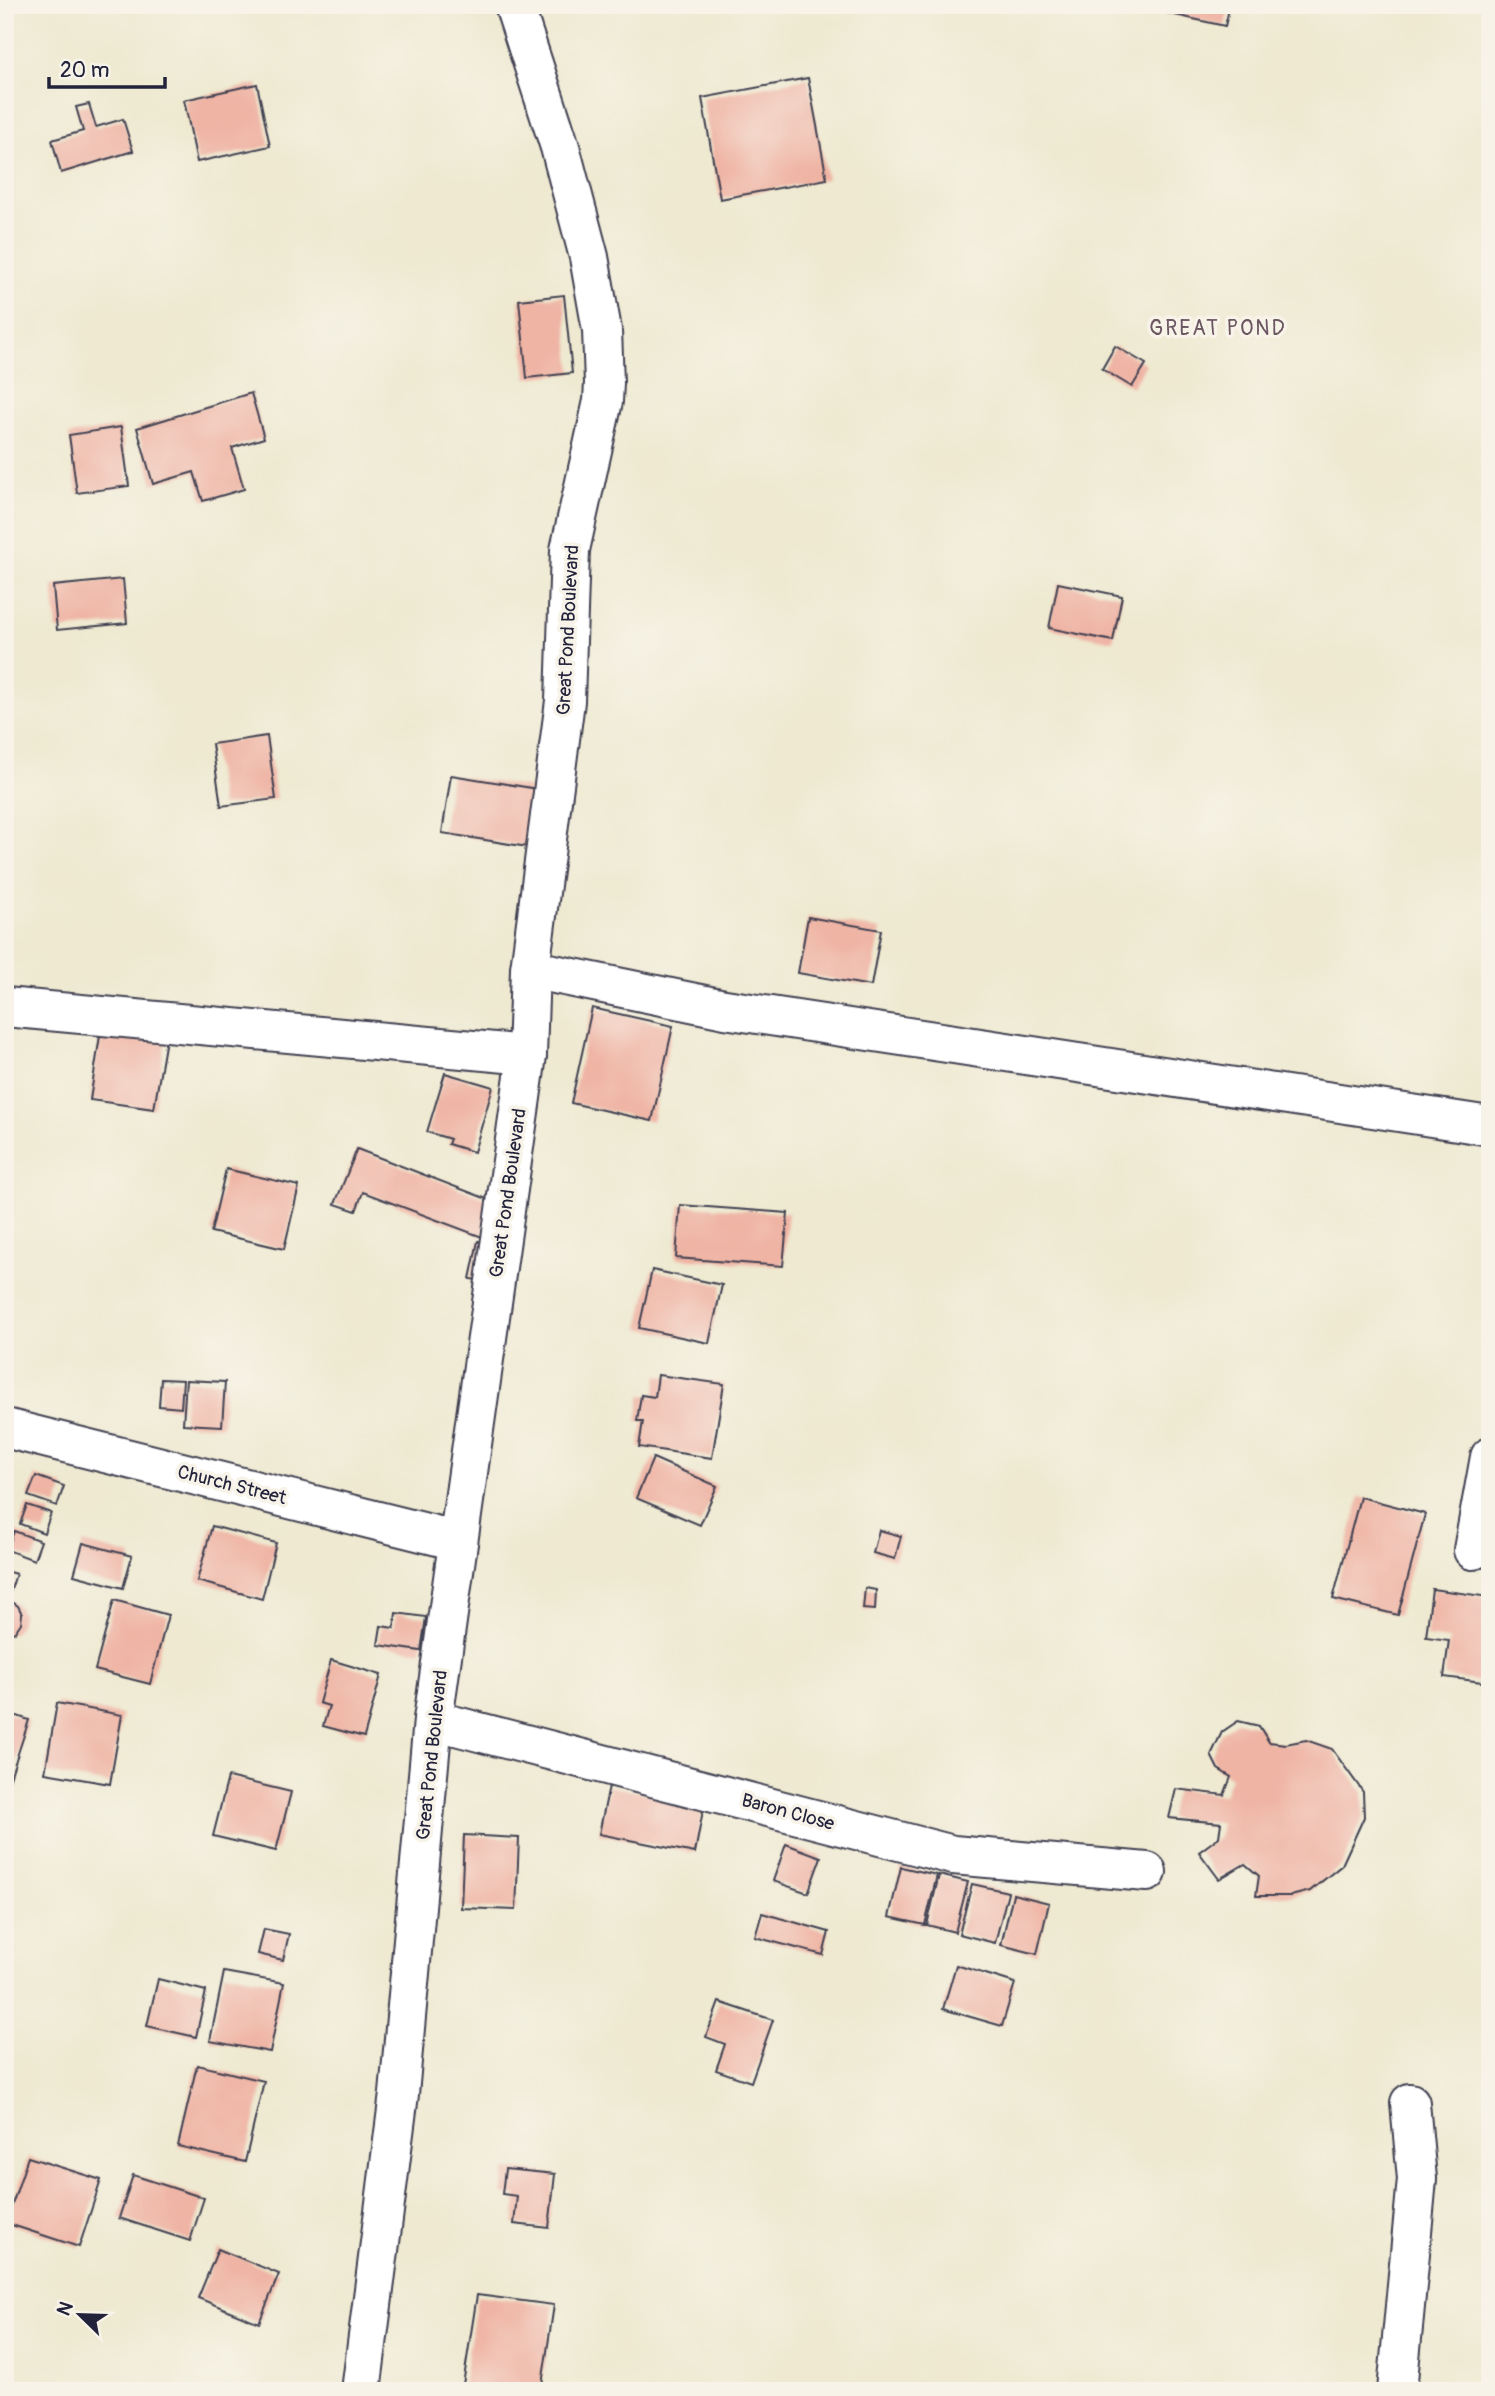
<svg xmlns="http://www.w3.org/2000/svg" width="1495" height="2396" viewBox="0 0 1495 2396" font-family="Pangolin,sans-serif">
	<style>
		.building { fill: #efb4a4 }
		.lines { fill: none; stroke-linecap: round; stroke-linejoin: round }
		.minor-casing { stroke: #414051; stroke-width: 42 }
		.minor { stroke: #fff; stroke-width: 38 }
		.labels { text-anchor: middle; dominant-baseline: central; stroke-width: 7; stroke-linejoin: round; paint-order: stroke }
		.street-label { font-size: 19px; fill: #22223b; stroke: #f7f3e8 }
		.neighbourhood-label { font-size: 21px; letter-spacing: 2px; fill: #6a5560; stroke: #f7f3e8 }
	</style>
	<rect width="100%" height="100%" fill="#f7f3e8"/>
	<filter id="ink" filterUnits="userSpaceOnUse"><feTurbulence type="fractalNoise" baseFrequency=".0143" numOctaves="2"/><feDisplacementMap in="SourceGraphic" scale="14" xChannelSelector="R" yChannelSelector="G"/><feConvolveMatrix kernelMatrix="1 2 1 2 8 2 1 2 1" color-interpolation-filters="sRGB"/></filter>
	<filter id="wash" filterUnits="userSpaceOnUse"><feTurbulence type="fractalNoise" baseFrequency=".00686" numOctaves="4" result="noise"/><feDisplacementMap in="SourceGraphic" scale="28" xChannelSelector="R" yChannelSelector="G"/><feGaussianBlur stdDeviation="1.57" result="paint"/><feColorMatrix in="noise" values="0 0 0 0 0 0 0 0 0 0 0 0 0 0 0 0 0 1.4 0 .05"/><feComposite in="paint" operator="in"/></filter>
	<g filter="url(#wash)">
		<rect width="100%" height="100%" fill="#eee9d0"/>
		<g id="blocks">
			<g class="building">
				<polygon points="1167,5 1230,5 1225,26 1166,13"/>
				<polygon points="808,78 827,179 720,199 702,98"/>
				<polygon points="257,84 270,146 197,162 184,100"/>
				<polygon points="89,104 96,127 123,119 133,151 61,173 52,140 83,131 76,107"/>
				<polygon points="564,295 572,373 527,378 519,300"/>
				<polygon points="1115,346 1146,364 1132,387 1102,369"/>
				<polygon points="251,393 264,438 232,448 244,489 203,501 194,472 153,484 137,428"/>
				<polygon points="121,427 129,486 77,493 69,435"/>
				<polygon points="123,579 127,623 57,630 53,586"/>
				<polygon points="1058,583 1122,596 1113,641 1049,628"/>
				<polygon points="267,736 276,799 221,806 212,744"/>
				<polygon points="451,775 538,789 528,847 442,833"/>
				<polygon points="808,917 881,930 871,986 798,973"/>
				<polygon points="592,1008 673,1026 652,1121 571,1103"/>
				<polygon points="101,1029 166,1039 154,1109 90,1100"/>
				<polygon points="445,1073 493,1087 474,1152 448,1144 450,1139 427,1132"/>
				<polygon points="357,1149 495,1202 482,1237 363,1192 356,1211 335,1204"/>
				<polygon points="226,1169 299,1186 284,1249 211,1232"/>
				<polygon points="680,1205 788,1213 783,1266 676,1258"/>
				<polygon points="478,1241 492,1243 484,1281 470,1279"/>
				<polygon points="652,1270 722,1285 709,1343 639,1328"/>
				<polygon points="658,1375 724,1384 712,1458 639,1447 643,1421 637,1421 641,1395 655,1397"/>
				<polygon points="161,1379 183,1380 181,1408 159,1406"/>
				<polygon points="186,1380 225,1382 222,1426 183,1424"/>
				<polygon points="653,1458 717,1486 700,1525 636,1498"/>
				<polygon points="36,1476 64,1486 57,1506 28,1496"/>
				<polygon points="1360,1497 1425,1514 1398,1615 1333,1599"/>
				<polygon points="27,1505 51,1513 44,1533 20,1524"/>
				<polygon points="212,1526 276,1543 262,1599 197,1581"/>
				<polygon points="879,1530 901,1536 895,1559 873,1553"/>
				<polygon points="14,1531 41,1541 34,1560 7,1550"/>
				<polygon points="83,1543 132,1556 123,1588 74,1575"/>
				<polygon points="5,1571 16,1574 8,1599 18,1606 22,1614 21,1623 15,1632 5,1636"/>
				<polygon points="865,1588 876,1590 875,1610 863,1609"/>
				<polygon points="1432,1589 1490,1597 1490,1683 1444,1677 1449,1640 1426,1637"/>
				<polygon points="114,1600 168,1615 150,1684 95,1670"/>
				<polygon points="396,1613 426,1617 421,1651 378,1645 381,1626 394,1628"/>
				<polygon points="331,1660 381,1675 364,1737 323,1726 329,1706 319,1703"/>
				<polygon points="57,1703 122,1715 110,1784 45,1773"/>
				<polygon points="5,1712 29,1720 6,1790 5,1789"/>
				<polygon points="1238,1721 1259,1726 1269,1742 1286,1744 1306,1740 1332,1749 1363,1792 1364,1817 1342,1865 1310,1891 1291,1896 1256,1896 1259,1876 1245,1864 1219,1879 1199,1852 1219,1837 1221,1823 1169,1818 1176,1789 1224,1795 1231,1777 1218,1769 1211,1755 1222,1732"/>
				<polygon points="228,1777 291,1792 276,1851 213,1836"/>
				<polygon points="609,1786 704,1805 695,1853 599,1834"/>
				<polygon points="464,1835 519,1838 516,1910 461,1908"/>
				<polygon points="786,1844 821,1857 808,1893 773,1881"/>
				<polygon points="901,1867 937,1875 925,1925 889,1917"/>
				<polygon points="939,1875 968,1882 955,1932 927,1925"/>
				<polygon points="972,1884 1008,1892 995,1943 959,1934"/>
				<polygon points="1013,1894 1049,1903 1037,1954 1001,1945"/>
				<polygon points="762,1913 829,1932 823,1955 755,1937"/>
				<polygon points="264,1929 289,1934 283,1960 258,1954"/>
				<polygon points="956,1965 1015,1983 1002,2026 943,2009"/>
				<polygon points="224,1972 284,1983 270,2052 210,2041"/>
				<polygon points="158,1979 206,1991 196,2037 147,2026"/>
				<polygon points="719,2002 773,2020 751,2082 716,2070 725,2044 706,2037"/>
				<polygon points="197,2065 264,2081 245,2162 178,2146"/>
				<polygon points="28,2157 101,2180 79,2247 6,2223"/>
				<polygon points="505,2169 555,2174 549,2228 514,2224 517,2196 502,2194"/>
				<polygon points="133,2175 204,2198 190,2241 119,2218"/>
				<polygon points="218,2249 279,2274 259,2323 198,2298"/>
				<polygon points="477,2295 554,2305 541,2391 462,2391"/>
			</g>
		</g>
	</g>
	<g filter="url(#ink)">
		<use href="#blocks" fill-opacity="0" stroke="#414051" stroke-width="2"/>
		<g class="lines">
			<defs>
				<g id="minor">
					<polyline points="530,969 725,1009 1490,1126"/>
					<polyline points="5,1007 527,1055"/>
					<polyline points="5,1428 458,1541"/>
					<polyline points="1473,1550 1490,1457"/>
					<polyline points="433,1720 953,1855 1147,1872"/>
					<polyline points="361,2391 399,2094 433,1720 527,1055 530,969 565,701 570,550 603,401 604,383 602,330 589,257 560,147 514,5"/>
					<polyline points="1397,2391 1417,2179 1410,2103"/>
				</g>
			</defs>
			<use href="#minor" class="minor-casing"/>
			<use href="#minor" class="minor"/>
		</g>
	</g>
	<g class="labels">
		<g class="street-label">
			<text transform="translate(568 630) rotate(-87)">Great Pond Boulevard</text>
			<text transform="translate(508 1193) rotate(-82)">Great Pond Boulevard</text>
			<text transform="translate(232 1485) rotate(14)">Church Street</text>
			<text transform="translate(432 1755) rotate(-84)">Great Pond Boulevard</text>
			<text transform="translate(788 1812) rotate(15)">Baron Close</text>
		</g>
		<g class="neighbourhood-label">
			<text x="1218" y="328">GREAT POND</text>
		</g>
	</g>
	<rect width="1495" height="2396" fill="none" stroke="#f7f3e8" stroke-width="28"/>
	<g transform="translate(80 2315) rotate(293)" stroke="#f7f3e8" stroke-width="5" paint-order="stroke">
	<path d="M0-5L12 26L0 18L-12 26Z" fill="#22223b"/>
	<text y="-10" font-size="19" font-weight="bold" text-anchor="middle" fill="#22223b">N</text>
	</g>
	<path d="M49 77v10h116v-10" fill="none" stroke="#22223b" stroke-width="3.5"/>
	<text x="60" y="77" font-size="21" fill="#22223b" stroke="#f7f3e8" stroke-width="5" paint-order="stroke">20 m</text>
</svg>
